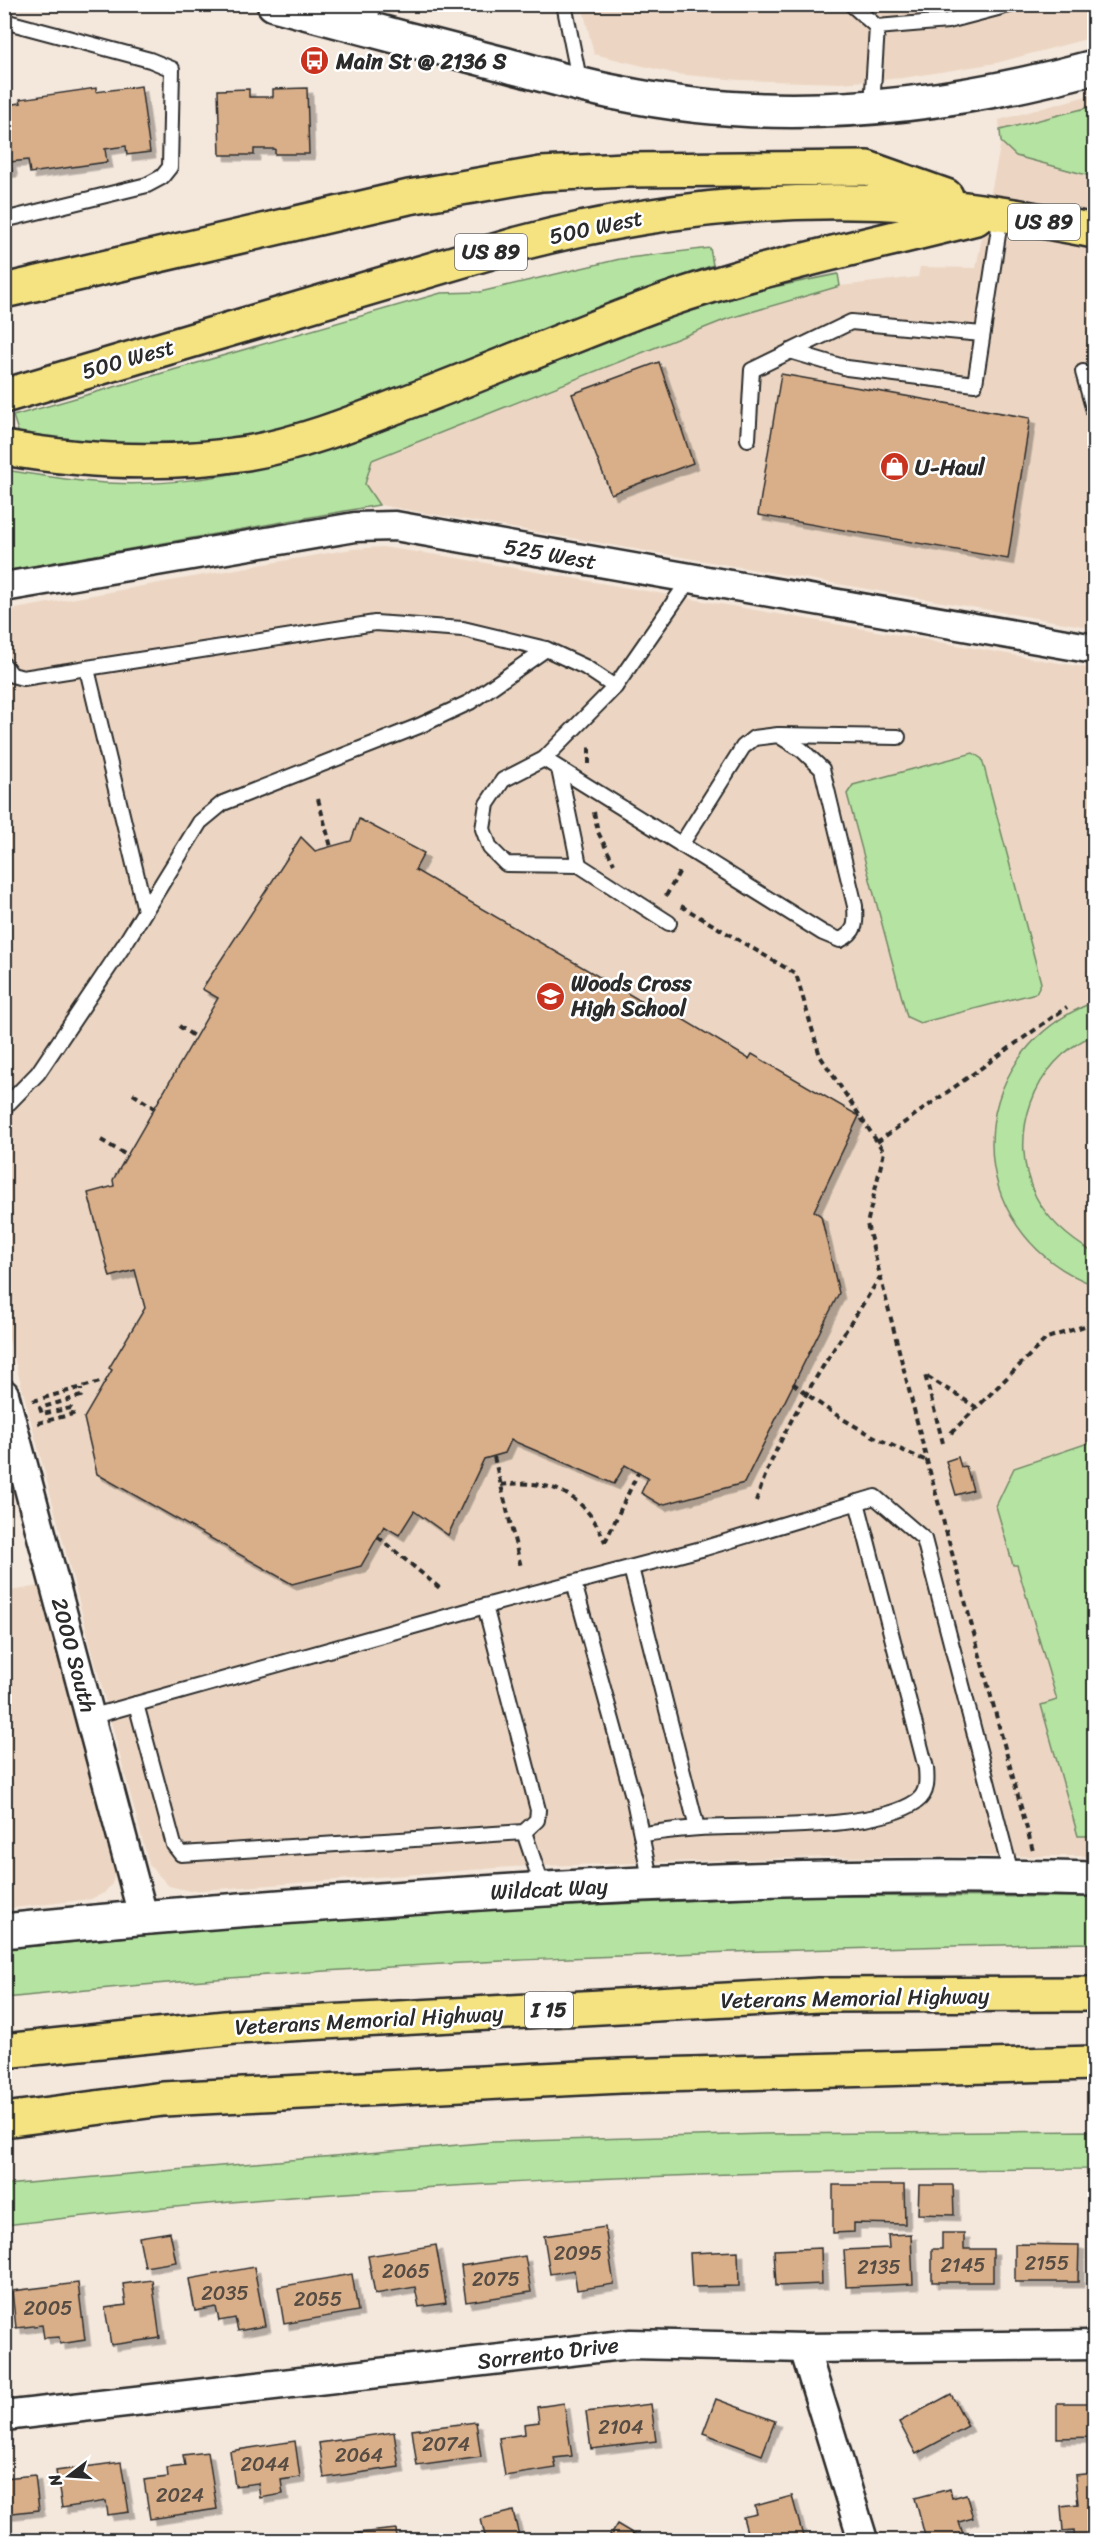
<svg xmlns="http://www.w3.org/2000/svg" width="1099" height="2545" viewBox="0 0 1099 2545" font-family="Sriracha,sans-serif">
	<style>
		.built { fill: #ecd6c3 }
		.green { fill: #b5e3a1; stroke: #708766; stroke-width: 1.5 }
		.building { fill: #d9af8a; stroke: #2b2b2b; stroke-width: 1.5; filter: url(#shadow) }
		.lines { fill: none; stroke-linecap: round; stroke-linejoin: round }
		.service-casing { stroke: #2b2b2b; stroke-width: 18 }
		.minor-casing { stroke: #2b2b2b; stroke-width: 33 }
		.tertiary-casing { stroke: #2b2b2b; stroke-width: 38 }
		.primary-casing { stroke: #2b2b2b; stroke-width: 38 }
		.motorway-casing { stroke: #2b2b2b; stroke-width: 38 }
		.path { stroke: #2b2b2b; stroke-width: 4; stroke-dasharray: 6 4.5; stroke-linecap: butt }
		.service { stroke: #fff; stroke-width: 14 }
		.minor { stroke: #fff; stroke-width: 28 }
		.tertiary { stroke: #fff; stroke-width: 33 }
		.primary { stroke: #f5e382; stroke-width: 33 }
		.motorway { stroke: #f5e382; stroke-width: 33 }
		.labels { text-anchor: middle; dominant-baseline: central; stroke-width: 5; stroke-linejoin: round; paint-order: stroke }
		.number-label { font-size: 20px; fill: #564c43 }
		.shield { fill: #fff; stroke: #6b6b6b; stroke-width: 1.5 }
		.shield-label { font-size: 21px; font-weight: bold; fill: #2b2b2b }
		.poi-label { font-size: 22px; font-weight: bold; fill: #2b2b2b; stroke: #fff; text-anchor: start }
		.street-label { font-size: 22px; fill: #2b2b2b; stroke: #fff }
	</style>
	<defs>
		<filter id="shadow"><feDropShadow dx="5.5" dy="5.5" stdDeviation="0" flood-color="#0004"/></filter>
	</defs>
	<rect width="100%" height="100%" fill="#f4e7dc"/>
	<filter id="ink" filterUnits="userSpaceOnUse"><feTurbulence type="fractalNoise" baseFrequency=".0167" numOctaves="2"/><feDisplacementMap in="SourceGraphic" scale="12" xChannelSelector="R" yChannelSelector="G"/><feConvolveMatrix kernelMatrix="1 2 1 2 8 2 1 2 1" color-interpolation-filters="sRGB"/></filter>
	<g filter="url(#ink)">
		<g class="built">
			<polygon points="582,5 1094,5 1094,37 996,63 903,78 840,83 739,80 676,74 594,54"/>
			<polygon points="1094,94 1094,628 379,505 365,484 372,461 727,319 840,286 918,277 920,267 976,268 1001,142 999,120"/>
			<polygon points="382,547 445,556 1094,669 1094,1856 830,1857 511,1867 190,1891 169,1886 149,1865 5,1324 4,611 259,565 352,549"/>
			<polygon points="39,1586 115,1873 112,1884 104,1893 91,1899 5,1909 5,1592"/>
		</g>
		<g class="green">
			<polygon points="1094,106 1094,177 1016,156 1001,142 1000,130"/>
			<polygon points="710,248 713,265 622,298 306,424 209,445 131,451 19,434 13,416 441,293 480,292 620,259"/>
			<path d="M838,274L840,286L727,319L372,460L365,484L379,505L5,571V470C30,474 56,478 81,481C163,490 242,475 320,453L692,310L764,289Z"/>
			<polygon points="973,753 982,759 1041,983 1036,993 920,1023 907,1017 847,794 853,785"/>
			<path d="M1094,1002V1035C1033,1060 1006,1138 1036,1197C1049,1222 1070,1239 1094,1253V1285C958,1233 958,1054 1094,1002Z"/>
			<polygon points="1094,1441 1094,1836 1078,1836 1041,1705 1057,1700 1017,1565 1013,1565 996,1506 1014,1468"/>
			<path d="M794,1896L1094,1897V1943C731,1950 367,1960 5,1998L4,1949L345,1916Z"/>
			<path d="M1094,2131V2169C730,2169 366,2182 5,2225V2185L492,2142L764,2134Z"/>
		</g>
		<g class="building">
			<polygon points="141,86 150,152 127,155 126,146 105,149 107,162 30,173 28,160 10,162 12,171 4,172 4,105 21,103 20,99 96,88 96,92"/>
			<polygon points="307,88 309,154 275,154 275,149 254,149 254,155 220,155 218,90 249,89 249,97 273,97 273,89"/>
			<polygon points="659,362 693,463 611,494 572,394"/>
			<polygon points="781,374 1030,418 1008,559 758,515"/>
			<polygon points="359,819 424,853 415,870 646,1004 649,999 749,1059 752,1054 859,1116 814,1211 821,1216 839,1293 744,1483 661,1505 641,1493 648,1478 625,1465 614,1484 511,1440 505,1453 484,1459 448,1535 414,1511 399,1535 384,1526 361,1566 292,1584 97,1474 84,1418 112,1370 109,1368 145,1308 135,1270 110,1277 88,1193 114,1186 113,1180 218,998 202,989 301,837 315,851 351,841"/>
			<polygon points="958,1457 961,1467 966,1466 973,1490 956,1495 946,1461"/>
			<polygon points="833,2185 904,2185 905,2224 854,2223 854,2232 833,2233"/>
			<polygon points="919,2185 953,2185 954,2215 918,2214"/>
			<polygon points="605,2227 614,2284 577,2290 574,2270 550,2274 544,2236"/>
			<polygon points="170,2232 176,2262 145,2267 139,2237"/>
			<polygon points="942,2233 964,2233 964,2249 993,2249 993,2282 932,2282 932,2249 942,2249"/>
			<polygon points="911,2234 913,2284 846,2287 844,2250 889,2248 888,2235"/>
			<polygon points="1015,2244 1079,2245 1078,2282 1015,2282"/>
			<polygon points="436,2245 446,2303 419,2307 415,2287 375,2294 368,2256"/>
			<polygon points="821,2248 822,2284 776,2286 774,2250"/>
			<polygon points="738,2251 739,2286 692,2287 690,2253"/>
			<polygon points="525,2256 531,2292 466,2302 461,2266"/>
			<polygon points="254,2267 265,2326 238,2331 235,2318 219,2321 216,2307 195,2311 189,2279"/>
			<polygon points="352,2274 358,2311 284,2324 278,2287"/>
			<polygon points="152,2280 160,2338 111,2345 105,2308 126,2305 123,2284"/>
			<polygon points="78,2283 85,2340 60,2344 59,2337 44,2338 42,2325 16,2328 12,2291"/>
			<polygon points="951,2394 968,2426 916,2454 899,2422"/>
			<polygon points="716,2399 775,2421 762,2455 703,2433"/>
			<polygon points="564,2403 572,2456 554,2458 556,2468 505,2476 499,2438 525,2434 524,2424 539,2422 537,2407"/>
			<polygon points="1057,2403 1094,2403 1094,2437 1057,2438"/>
			<polygon points="651,2404 656,2441 591,2449 586,2412"/>
			<polygon points="476,2422 481,2457 417,2466 412,2430"/>
			<polygon points="394,2432 399,2467 324,2478 319,2443"/>
			<polygon points="295,2441 300,2477 281,2480 283,2494 260,2498 258,2483 235,2486 230,2451"/>
			<polygon points="208,2452 217,2509 150,2519 144,2480 168,2477 167,2468 185,2466 183,2455"/>
			<polygon points="121,2462 129,2512 108,2515 106,2501 62,2508 56,2471"/>
			<polygon points="1094,2473 1094,2540 1075,2540 1074,2530 1063,2531 1061,2506 1078,2504 1075,2475"/>
			<polygon points="35,2475 39,2510 4,2514 4,2478"/>
			<polygon points="950,2489 952,2498 966,2494 973,2518 959,2522 965,2540 926,2540 915,2498"/>
			<polygon points="792,2496 804,2540 749,2540 743,2517 757,2514 755,2506"/>
			<polygon points="513,2511 520,2540 486,2540 481,2519"/>
			<polygon points="617,2524 644,2540 607,2540"/>
			<polygon points="396,2529 397,2540 359,2540 358,2533"/>
		</g>
		<g class="lines">
			<defs>
				<g id="service">
					<polyline points="564,4 580,84"/>
					<polyline points="851,4 877,27 948,21 1013,4"/>
					<polyline points="4,21 150,60 172,69 170,167 162,177 147,185 4,220"/>
					<polyline points="371,29 372,4"/>
					<polyline points="872,106 877,27"/>
					<polyline points="790,351 847,368 975,384 1001,215"/>
					<polyline points="1083,372 1094,411"/>
					<polyline points="748,439 752,370 851,322 982,334"/>
					<polyline points="4,665 12,675 23,678 375,623 463,629 546,649"/>
					<polyline points="87,669 145,910"/>
					<polyline points="780,735 898,737"/>
					<path d="M544,759L823,933L840,940C857,932 856,923 855,906L822,769L802,750L778,735L754,738L743,747L681,845"/>
					<polyline points="559,769 579,865"/>
					<polyline points="669,923 579,865 506,864 490,848 483,829 487,804 503,780 544,759 615,687 690,579"/>
					<polyline points="4,1108 38,1073 124,945 200,822 223,803 419,726 470,702 546,649 585,667 615,687"/>
					<polyline points="631,1568 697,1828"/>
					<polyline points="574,1583 634,1800 651,1883"/>
					<polyline points="136,1704 174,1845 181,1854 524,1832 537,1820 538,1810 485,1606"/>
					<polyline points="90,1717 485,1606 705,1548 875,1497 924,1539 1012,1877"/>
					<polyline points="524,1832 543,1888"/>
					<path d="M641,1834C661,1832 681,1829 700,1828C753,1825 875,1831 917,1801C928,1793 927,1780 926,1768L857,1502"/>
				</g>
				<g id="minor">
					<polyline points="4,587 355,527 395,526 1094,649"/>
					<polyline points="4,1394 143,1916"/>
					<polyline points="804,2348 863,2540"/>
					<polyline points="4,2416 631,2344 804,2348 1094,2345"/>
				</g>
				<g id="tertiary">
					<path d="M274,4C352,25 429,45 507,65C544,75 581,86 618,93C776,126 940,109 1094,67"/>
					<path d="M4,1931C134,1917 263,1908 393,1899C626,1882 861,1872 1094,1879"/>
				</g>
				<g id="primary">
					<polyline points="4,291 409,197 541,174 626,170 867,168 946,196"/>
					<path d="M4,396L518,244C651,209 787,195 924,205C981,209 1038,220 1094,231"/>
					<path d="M4,448C85,462 166,466 247,453C299,444 348,425 397,406C486,373 574,334 662,302C764,266 872,245 976,218"/>
				</g>
				<g id="motorway">
					<polyline points="4,2051 235,2027 819,1995 1094,1994"/>
					<polyline points="4,2120 163,2099 621,2076 1094,2063"/>
				</g>
			</defs>
			<use href="#service" class="service-casing"/>
			<use href="#minor" class="minor-casing"/>
			<use href="#tertiary" class="tertiary-casing"/>
			<use href="#primary" class="primary-casing"/>
			<use href="#motorway" class="motorway-casing"/>
			<g class="path">
				<polyline points="589,764 589,745"/>
				<polyline points="318,799 331,847"/>
				<polyline points="594,812 598,832 614,864"/>
				<polyline points="666,896 681,869"/>
				<polyline points="681,906 796,974 820,1056 884,1152 867,1224 927,1461 1033,1851"/>
				<polyline points="179,1026 195,1037"/>
				<polyline points="133,1094 154,1108"/>
				<polyline points="101,1140 128,1156"/>
				<polyline points="877,1142 1067,1007"/>
				<path d="M793,1383C831,1416 881,1442 927,1461"/>
				<polyline points="33,1401 100,1382 104,1384"/>
				<polyline points="38,1423 73,1414 71,1408 42,1414 40,1408 81,1396 81,1388"/>
				<polyline points="951,1433 1047,1338 1094,1323"/>
				<polyline points="943,1443 925,1375 976,1407"/>
				<polyline points="494,1457 521,1567"/>
				<path d="M501,1485C552,1478 586,1495 605,1542"/>
				<path d="M756,1501C782,1421 836,1348 880,1277"/>
				<polyline points="378,1537 442,1590"/>
				<polyline points="605,1542 638,1473"/>
			</g>
			<use href="#service" class="service"/>
			<use href="#minor" class="minor"/>
			<use href="#tertiary" class="tertiary"/>
			<use href="#primary" class="primary"/>
			<use href="#motorway" class="motorway"/>
		</g>
	</g>
	<defs>
		<symbol id="bus-disc" viewBox="-11 -11 22 22"><circle r="9.5" fill="#c8321e" stroke="#fff"/><path d="M-5-6H5V4H4V6H2V4H-2V6H-4V4H-5ZM-3.5-4V0h7V-4ZM-3.5 1.2v1.5H-2V1.2ZM2 1.2v1.5H3.5V1.2Z" fill="#fff"/></symbol>
		<symbol id="shop-disc" viewBox="-11 -11 22 22"><circle r="9.5" fill="#c8321e" stroke="#fff"/><path d="M-5-2.5h2.3a2.7 3.5 0 0 1 5.4 0H5L5.5 6h-11ZM-1.5-2.5h3a1.5 2.3 0 0 0-3 0Z" fill="#fff"/></symbol>
		<symbol id="school-disc" viewBox="-11 -11 22 22"><circle r="9.5" fill="#c8321e" stroke="#fff"/><path d="M0-5L7-2L0 1L-7-2ZM-4 1L0 2.5L4 1V4Q0 6-4 4Z" fill="#fff"/></symbol>
	</defs>
	<g fill-rule="evenodd">
		<use href="#bus-disc" x="298" y="44" width="33" height="33"/>
		<use href="#shop-disc" x="878" y="450" width="33" height="33"/>
		<use href="#school-disc" x="534" y="980" width="33" height="33"/>
	</g>
	<g class="labels">
		<g class="number-label">
			<text x="578" y="2253">2095</text>
			<text x="1047" y="2263">2155</text>
			<text x="963" y="2265">2145</text>
			<text x="879" y="2267">2135</text>
			<text x="406" y="2271">2065</text>
			<text x="496" y="2279">2075</text>
			<text x="225" y="2293">2035</text>
			<text x="318" y="2299">2055</text>
			<text x="48" y="2308">2005</text>
			<text x="621" y="2427">2104</text>
			<text x="446" y="2444">2074</text>
			<text x="359" y="2455">2064</text>
			<text x="265" y="2464">2044</text>
			<text x="180" y="2495">2024</text>
		</g>
		<g class="shield">
			<rect x="1008" y="204" width="72" height="36" rx="4.5"/>
			<rect x="455" y="234" width="72" height="36" rx="4.5"/>
			<rect x="525" y="1992" width="48" height="36" rx="4.5"/>
		</g>
		<g class="shield-label">
			<text x="1044" y="222">US 89</text>
			<text x="491" y="252">US 89</text>
			<text x="549" y="2010">I 15</text>
		</g>
		<g class="poi-label">
			<text x="336" y="61">Main St @ 2136 S</text>
			<text x="915" y="467">U-Haul</text>
			<text x="571" y="983">Woods Cross<tspan x="571" dy="25">High School</tspan></text>
		</g>
		<g class="street-label">
			<text transform="translate(596 227) rotate(-12)">500 West</text>
			<text transform="translate(128 359) rotate(-16)">500 West</text>
			<text transform="translate(550 554) rotate(10)">525 West</text>
			<text transform="translate(74 1655) rotate(75)">2000 South</text>
			<text transform="translate(549 1889) rotate(-3)">Wildcat Way</text>
			<text transform="translate(855 1998) rotate(-1)">Veterans Memorial Highway</text>
			<text transform="translate(369 2020) rotate(-3)">Veterans Memorial Highway</text>
			<text transform="translate(548 2353) rotate(-7)">Sorrento Drive</text>
		</g>
	</g>
	<rect width="1099" height="2545" fill="none" stroke="#fff" stroke-width="24"/>
	<rect x="12" y="12" width="1075" height="2521" fill="none" stroke="#2b2b2b" stroke-width="2" filter="url(#ink)"/>
	<g transform="translate(69 2476) rotate(253)" stroke="#ffffff" stroke-width="4.5" paint-order="stroke">
	<path d="M0-4.5L10 22L0 15L-10 22Z" fill="#2b2b2b"/>
	<text y="-9" font-size="16" font-weight="bold" text-anchor="middle" fill="#2b2b2b">N</text>
	</g>
</svg>
